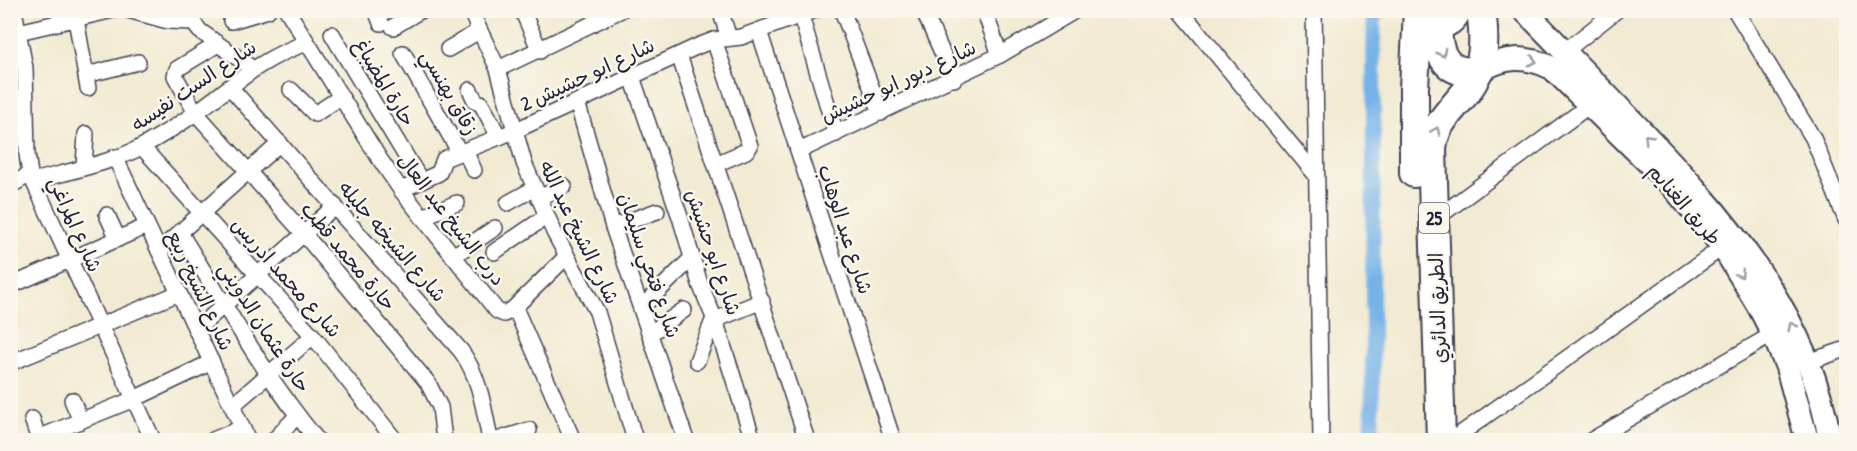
<svg xmlns="http://www.w3.org/2000/svg" width="1857" height="451" viewBox="0 0 1857 451" font-family="'Patrick Hand','Playpen Sans Arabic',sans-serif">
	<style>
		.lines { fill: none; stroke-linecap: round; stroke-linejoin: round }
		.canal { stroke: #76b2e8; stroke-width: 15 }
		.street-casing { stroke: #414052; stroke-width: 18 }
		.secondary-casing { stroke: #414052; stroke-width: 26 }
		.highway-casing { stroke: #414052; stroke-width: 32 }
		.street { stroke: #fff; stroke-width: 15 }
		.secondary { stroke: #fff; stroke-width: 22 }
		.highway { stroke: #fff; stroke-width: 28 }
		.oneway { stroke: #9c9ca7 }
		.labels { text-anchor: middle; dominant-baseline: central; stroke-width: 5; stroke-linejoin: round; paint-order: stroke }
		.shield { fill: #fbf7ec; stroke: #636270; stroke-width: 1.5 }
		.shield-label { font-size: 18px; font-weight: bold; fill: #22223b }
		.street-label { font-size: 20px; fill: #22223b; stroke: #fbf7ec }
	</style>
	<rect width="100%" height="100%" fill="#fbf7ec"/>
	<filter id="ink" filterUnits="userSpaceOnUse"><feTurbulence type="fractalNoise" baseFrequency=".0167" numOctaves="2"/><feDisplacementMap in="SourceGraphic" scale="12" xChannelSelector="R" yChannelSelector="G"/><feConvolveMatrix kernelMatrix="1 2 1 2 8 2 1 2 1" color-interpolation-filters="sRGB"/></filter>
	<filter id="wash" filterUnits="userSpaceOnUse"><feTurbulence type="fractalNoise" baseFrequency=".008" numOctaves="4" result="noise"/><feDisplacementMap in="SourceGraphic" scale="24" xChannelSelector="R" yChannelSelector="G"/><feGaussianBlur stdDeviation="1.35" result="paint"/><feColorMatrix in="noise" values="0 0 0 0 0 0 0 0 0 0 0 0 0 0 0 0 0 1.4 0 .05"/><feComposite in="paint" operator="in"/></filter>
	<g filter="url(#wash)">
		<rect width="100%" height="100%" fill="#f2ead2"/>
		<g class="lines">
			<polyline class="canal" points="1372,440 1374,10"/>
		</g>
	</g>
	<g filter="url(#ink)">
		<g class="lines">
			<defs>
				<g id="street">
					<polyline points="14,10 25,68 27,154 30,174 153,440"/>
					<polyline points="128,10 168,21 192,22"/>
					<polyline points="183,10 200,31 253,69"/>
					<polyline points="287,10 379,158 401,190 497,311 504,314 515,308 573,440"/>
					<polyline points="376,10 381,23"/>
					<polyline points="470,10 498,69 524,163 554,232 597,312 635,440"/>
					<polyline points="522,10 540,51"/>
					<polyline points="720,10 729,38"/>
					<polyline points="842,10 881,113"/>
					<polyline points="923,10 954,79"/>
					<polyline points="984,10 1000,55"/>
					<polyline points="1180,10 1316,175"/>
					<polyline points="1314,10 1321,440"/>
					<polyline points="1735,10 1813,138 1846,220"/>
					<polyline points="801,16 836,134"/>
					<polyline points="76,19 88,88"/>
					<polyline points="231,21 268,10"/>
					<polyline points="393,27 421,10"/>
					<polyline points="759,31 893,440"/>
					<polyline points="10,34 113,10"/>
					<polyline points="332,34 421,181"/>
					<polyline points="714,40 750,146 746,151 716,164"/>
					<polyline points="218,44 177,69 175,76 196,113 304,234 428,383 440,407 444,440"/>
					<polyline points="448,49 479,31"/>
					<polyline points="1564,52 1617,10"/>
					<polyline points="403,53 460,153"/>
					<polyline points="679,55 807,440"/>
					<polyline points="498,69 621,10"/>
					<polyline points="86,75 138,62"/>
					<polyline points="632,77 680,217 700,284 715,320 753,440"/>
					<path d="M230,87L461,351C480,377 484,409 490,440"/>
					<polyline points="291,90 315,114 341,97"/>
					<polyline points="470,90 476,102 481,103 499,137"/>
					<polyline points="577,102 613,227 686,440"/>
					<polyline points="142,147 313,336 395,440"/>
					<polyline points="465,151 474,170"/>
					<polyline points="799,151 1000,55 1076,10"/>
					<polyline points="115,157 248,440"/>
					<polyline points="84,166 86,134"/>
					<path d="M34,181C66,172 115,162 143,146C162,135 181,124 198,111C235,84 263,57 307,43"/>
					<polyline points="10,186 30,174"/>
					<polyline points="401,190 439,173 444,159 514,131 698,46 714,40 741,37 815,10"/>
					<polyline points="539,198 564,186"/>
					<polyline points="508,203 535,188"/>
					<polyline points="107,215 118,239"/>
					<polyline points="422,217 457,203"/>
					<polyline points="1434,220 1591,104"/>
					<polyline points="613,227 657,211"/>
					<path d="M180,233C224,303 265,377 317,440"/>
					<polyline points="159,251 280,143"/>
					<polyline points="494,252 547,216"/>
					<polyline points="453,256 495,228"/>
					<polyline points="10,286 147,226"/>
					<polyline points="642,307 692,258"/>
					<polyline points="514,308 566,257"/>
					<polyline points="715,320 762,301"/>
					<polyline points="196,330 335,206"/>
					<polyline points="651,333 684,310"/>
					<polyline points="697,361 714,318"/>
					<polyline points="1808,362 1846,349"/>
					<polyline points="10,363 179,293"/>
					<polyline points="72,400 81,421"/>
					<polyline points="232,406 313,336"/>
					<polyline points="32,419 39,440"/>
					<polyline points="38,438 134,399 212,362"/>
					<polyline points="213,440 242,428"/>
					<polyline points="274,440 297,416"/>
					<polyline points="497,440 529,430"/>
					<polyline points="1452,440 1723,247"/>
					<polyline points="1592,440 1773,334"/>
				</g>
				<g id="secondary">
					<path d="M1524,10C1560,47 1596,84 1632,121C1721,213 1808,310 1830,440"/>
					<path d="M1478,72C1504,56 1525,55 1552,68L1673,187L1723,247L1758,305L1773,334L1787,367L1807,440"/>
				</g>
				<g id="highway">
					<path d="M1436,10C1437,43 1436,74 1478,72"/>
					<path d="M1436,24C1446,24 1453,20 1457,10"/>
					<polyline points="1414,173 1414,88 1418,10"/>
					<path d="M1441,440L1432,149C1434,123 1452,110 1467,91C1486,66 1485,39 1481,10"/>
				</g>
			</defs>
			<use href="#street" class="street-casing"/>
			<use href="#secondary" class="secondary-casing"/>
			<use href="#highway" class="highway-casing"/>
			<use href="#street" class="street"/>
			<use href="#secondary" class="secondary"/>
			<use href="#highway" class="highway"/>
		</g>
		<defs><path id="oneway-chevron" d="M-2-3.5L2.5 0L-2 3.5" fill="none" stroke-width="1.6" stroke-linecap="round" stroke-linejoin="round" transform="scale(1.5)"/></defs>
		<g class="oneway">
			<use href="#oneway-chevron" transform="translate(1442 53) rotate(62)"/>
			<use href="#oneway-chevron" transform="translate(1533 61) rotate(15)"/>
			<use href="#oneway-chevron" transform="translate(1436 131) rotate(-67)"/>
			<use href="#oneway-chevron" transform="translate(1648 138) rotate(-134)"/>
			<use href="#oneway-chevron" transform="translate(1740 274) rotate(58)"/>
			<use href="#oneway-chevron" transform="translate(1792 326) rotate(-116)"/>
		</g>
	</g>
	<g class="labels">
		<rect class="shield" x="1419" y="203" width="30" height="30" rx="4.5"/>
		<g class="shield-label">
			<text x="1434" y="218">25</text>
		</g>
		<g class="street-label">
			<text transform="translate(587 74) rotate(-25)">شارع ابو حشيش 2</text>
			<text transform="translate(898 81) rotate(-25)">شارع دبور ابو حشيش</text>
			<text transform="translate(385 82) rotate(59)">حارة المضباغ</text>
			<text transform="translate(193 85) rotate(-34)">شارع الست نفيسه</text>
			<text transform="translate(450 92) rotate(60)">زقاق بهنسي</text>
			<text transform="translate(1685 204) rotate(49)">طريق الغنايم</text>
			<text transform="translate(452 219) rotate(52)">درب الشيخ عبد العال</text>
			<text transform="translate(76 224) rotate(66)">شارع المراغي</text>
			<text transform="translate(846 229) rotate(72)">شارع عبد الوهاب</text>
			<text transform="translate(580 232) rotate(64)">شارع الشيخ عبد الله</text>
			<text transform="translate(393 241) rotate(49)">شارع الشيخه جليله</text>
			<text transform="translate(714 252) rotate(71)">شارع ابو حشيش</text>
			<text transform="translate(349 256) rotate(50)">حارة محمد قطب</text>
			<text transform="translate(650 265) rotate(71)">شارع فتحي سليمان</text>
			<text transform="translate(287 277) rotate(48)">شارع محمد ادريس</text>
			<text transform="translate(201 290) rotate(65)">شارع الشيخ ربيع</text>
			<text transform="translate(1437 308) rotate(-92)">الطريق الدائري</text>
			<text transform="translate(265 327) rotate(57)">حارة عثمان الدويني</text>
		</g>
	</g>
	<rect width="1857" height="451" fill="none" stroke="#fbf7ec" stroke-width="36"/>
</svg>
